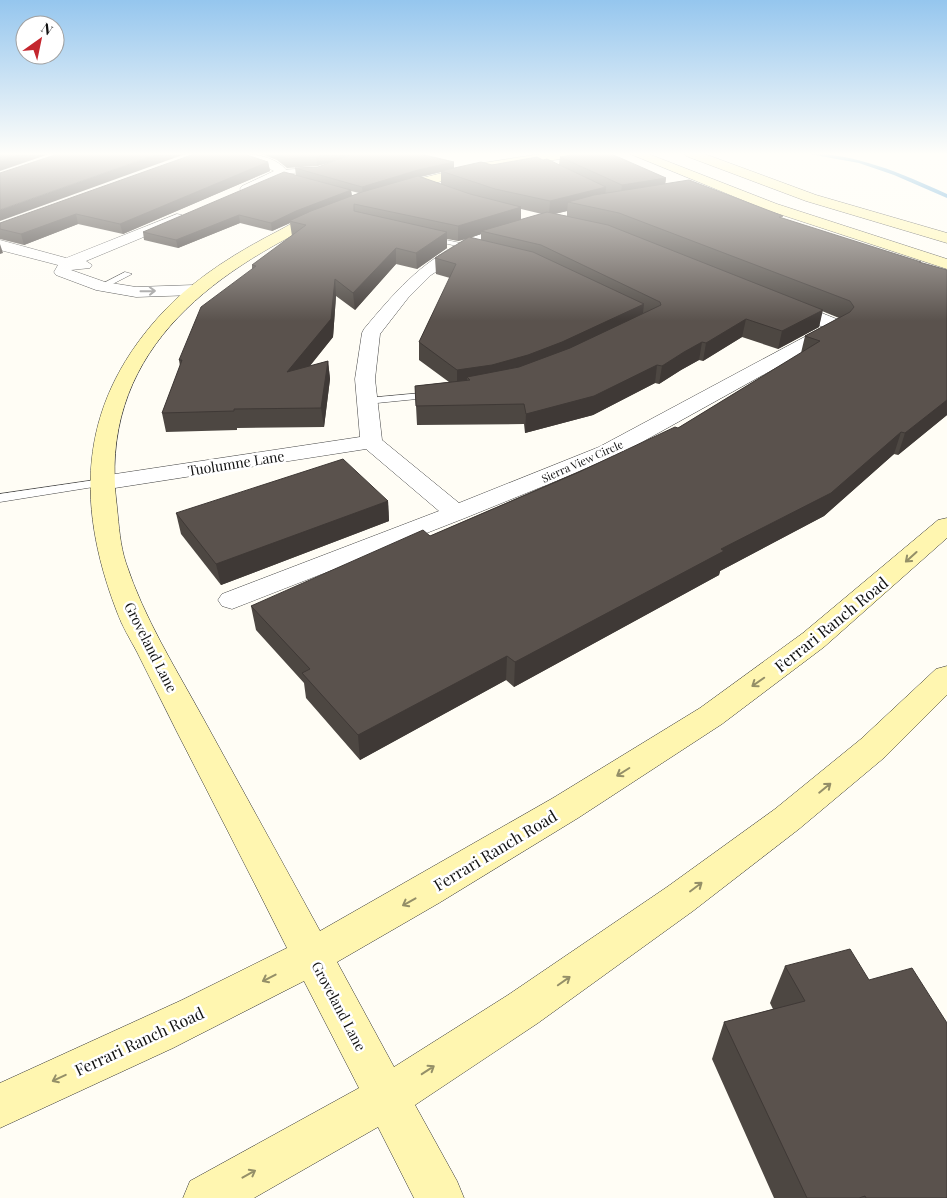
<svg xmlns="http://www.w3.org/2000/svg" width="947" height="1198" viewBox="0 0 947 1198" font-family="'Playfair Display',serif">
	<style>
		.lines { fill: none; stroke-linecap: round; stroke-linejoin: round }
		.stream { fill: #3f96cf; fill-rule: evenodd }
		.lane-casing { stroke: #444; stroke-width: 1 }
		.street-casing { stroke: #444; stroke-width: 1 }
		.secondary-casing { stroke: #333; stroke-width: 1 }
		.lane { fill: #fff; fill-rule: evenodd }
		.street { fill: #fff; fill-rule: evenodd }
		.secondary { fill: #fff6b0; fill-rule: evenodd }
		.wall { fill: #4d4742; fill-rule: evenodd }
		.shaded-wall { fill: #3f3936 }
		.building { fill: #5a524d; stroke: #3f3936 }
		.oneway { stroke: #a0a0a0 }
		.oneway2 { stroke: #948f68 }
		.labels { text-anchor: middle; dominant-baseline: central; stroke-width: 5; stroke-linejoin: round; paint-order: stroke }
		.far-street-label { font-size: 11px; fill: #111; stroke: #fff }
		.street-label { font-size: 14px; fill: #111; stroke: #fff }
		.near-street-label { font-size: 16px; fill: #111; stroke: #fff }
	</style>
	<rect width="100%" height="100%" fill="#fffdf5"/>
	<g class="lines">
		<path class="stream" d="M804,153C855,153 901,173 947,194V198L894,175L859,163Z"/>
		<defs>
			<g id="lane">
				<polygon points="313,168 316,170 315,171 282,174 279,172 282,170"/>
				<polygon points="427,236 475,246 479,248 475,250 430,240 427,240"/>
				<polygon points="125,272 132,274 105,288 98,286"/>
				<polygon points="433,392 438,395 437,397 367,404 362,401 367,398"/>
				<polygon points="102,479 108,483 106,485 0,502 0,494"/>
			</g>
			<g id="street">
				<path d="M226,153C247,153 275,154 288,172C282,180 252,194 242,192L240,189L242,186L274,171L262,165L228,156Z"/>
				<polygon points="177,214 182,215 184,218 182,221 86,261 92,265 90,268 71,270 105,282 136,287 194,285 200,286 202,290 200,294 194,295 136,297 96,290 56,275 54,272 58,265 0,250 0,240 66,258"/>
				<path d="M518,225L523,226L525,229L523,232L474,247L431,275L408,298L380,334L375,379L382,440L459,503L599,447L823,327L780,309L777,305L780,301L786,300L792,301L844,322L847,326L844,330L615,457L465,518L232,609L222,606L218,600L222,594L439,511L366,449L102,490L94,488L90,483L94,478L102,476L360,437L355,379L362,333L364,329C395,292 419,264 462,242C478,233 500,229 518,225Z"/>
			</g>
			<g id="secondary">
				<polygon points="547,153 579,153 573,157 483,171 394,193 387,189 389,186 483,163"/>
				<polygon points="628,153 646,153 777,204 947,259 947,269 767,210"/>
				<polygon points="684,153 702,153 816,195 947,233 947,243 806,201 686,156"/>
				<path d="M325,210L330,211L332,214L330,217C207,274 97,355 117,507C119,526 120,545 126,563C144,618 175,667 203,718C242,789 281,860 320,931L553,798L700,708L803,633L938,520L947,518V538L824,647L722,724L578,818L439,903L337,962L394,1067L508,995L667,887L775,809L861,739L936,669L947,666V695L885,757L799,829L693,911L538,1023L415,1105L457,1181L464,1198H414L378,1127L254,1198H183L190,1181L359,1088L304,981L173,1048L0,1128V1083L182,1000L287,948C251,876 214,804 177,732C164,705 150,679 137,652C130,639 122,626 117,612C73,498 80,399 166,309C199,275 239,251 280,230C294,222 310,214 325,210Z"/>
			</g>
		</defs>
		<use href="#lane" class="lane-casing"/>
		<use href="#street" class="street-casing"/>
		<use href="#secondary" class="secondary-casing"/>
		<use href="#lane" class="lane"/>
		<use href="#street" class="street"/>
		<use href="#secondary" class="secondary"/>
	</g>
	<g class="wall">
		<path d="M253,153H416L454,162V168L543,160L559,165L560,157L666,178L665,184L782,218L920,263L947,270V415L898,455L894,454L824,516L720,571L719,575L514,687L506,680L360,760L306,698L304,683L256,630L251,606L430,536L678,428L801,353L805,336L839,318L822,311L819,327L778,349L742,337L703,361L699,360L681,370L659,384L655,383L593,415L525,433L524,424L417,425L415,386L449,382L419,360V342L450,278L436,274L435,258L467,239L458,241L447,239V248L417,269L396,264L355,310L336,296L333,337L310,366L328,361L330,379L324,427L237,428V430L166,432L162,413L180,366L179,360L252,269V265L292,236L290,223L272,231L240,223L178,248L144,240L143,232L296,175L295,168L318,167L332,162L317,166L287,168L277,160L261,154ZM441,172V184L421,177ZM351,191L359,193L352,196ZM521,209L542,214L521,220ZM567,211V216L555,214ZM481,234V240L470,238Z"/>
		<polygon points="268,162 270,171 123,234 78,224 24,245 0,239 0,223"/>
		<polygon points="388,501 389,521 221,585 181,534 176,513"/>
		<polygon points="785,966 869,980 947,1198 774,1198 712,1059 724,1022 773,1009 770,1003"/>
	</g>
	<g class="shaded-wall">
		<polygon points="24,153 52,153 0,171 0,161"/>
		<polygon points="161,153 188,153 0,221 0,210"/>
		<polygon points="329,153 361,153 317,166 316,157"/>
		<polygon points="268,162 270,171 123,234 120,224"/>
		<polygon points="454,162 454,169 441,171 441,172 418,177 363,194 362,187 418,170"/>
		<polygon points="666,178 664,192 620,199 622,185"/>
		<polygon points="606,187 605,201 568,202 567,211 549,215 550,201"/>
		<polygon points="351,190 352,198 289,221 290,223 272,231 271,223 296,211"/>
		<polygon points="521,207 521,222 481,231 481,234 458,241 458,226"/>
		<polygon points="76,214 78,224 24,245 21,234"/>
		<polygon points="239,215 240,223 178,248 176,240"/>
		<polygon points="447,232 447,248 417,269 416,253"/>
		<polygon points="0,244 3,253 0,254"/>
		<polygon points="396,248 396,264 355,310 353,293"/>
		<polygon points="335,279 336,296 333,337 290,390 287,372"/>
		<polygon points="644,304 642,321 561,359 470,380 467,377 467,387 457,388 457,370"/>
		<polygon points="823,310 819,327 778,349 782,331"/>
		<polygon points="746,319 742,337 703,361 706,343"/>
		<polygon points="702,342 699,360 681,370 659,384 662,366 684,352"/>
		<polygon points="328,361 330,379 324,427 321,408"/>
		<polygon points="657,365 655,383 593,415 525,433 526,414"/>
		<polygon points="947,400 947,415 898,455 905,433"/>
		<polygon points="901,432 894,454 824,516 720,571 719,575 514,687 515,662 721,549"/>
		<polygon points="388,501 389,521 221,585 216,564"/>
		<polygon points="507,656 506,680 360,760 358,735"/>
	</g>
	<g class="building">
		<polygon points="0,153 24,153 0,161"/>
		<polygon points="61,153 161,153 0,210 0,173"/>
		<polygon points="197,153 241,153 268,162 120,224 76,214 21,234 0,229 0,223"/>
		<polygon points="279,153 329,153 316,157 286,159"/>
		<polygon points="355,153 416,153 454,162 418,170 362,187 295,168 318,167"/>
		<polygon points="582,153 609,153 666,178 622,185 560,157"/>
		<polygon points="537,157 543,160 547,159 606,187 550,201 495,189 441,171 481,162 492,165"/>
		<polygon points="284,172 351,190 296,211 271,223 239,215 176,240 143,232"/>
		<polygon points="418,176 470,194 521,207 458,226 354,204 354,211 447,232 416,253 396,248 353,293 335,279 331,319 287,372 328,361 321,408 234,409 234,411 162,413 182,360 179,360 201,307 256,266 252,265 306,225 289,221 311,211 362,192"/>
		<polygon points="689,180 783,216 779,217 921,262 919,262 947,270 947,400 905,433 901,432 831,493 721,549 724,551 515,662 507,656 358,735 302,673 310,669 251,606 423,530 430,536 579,472 675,427 678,428 820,341 805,336 850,312 854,307 850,301 619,213 568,202 594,195"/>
		<polygon points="547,212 608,225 823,310 782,331 746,319 706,343 702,342 684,352 662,366 657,365 594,396 526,414 524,404 416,406 415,386 470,380 467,377 519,367 570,348 661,305 660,302 541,245 481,231"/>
		<polygon points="469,237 533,252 644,304 562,342 528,355 492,365 457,370 419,342 456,264 435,258"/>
		<polygon points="343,459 388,501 216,564 176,513"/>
		<polygon points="850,949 869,980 912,968 947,1023 947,1198 866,1198 865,1196 859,1198 807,1198 724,1022 805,1001 785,966"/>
	</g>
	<defs><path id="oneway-shaft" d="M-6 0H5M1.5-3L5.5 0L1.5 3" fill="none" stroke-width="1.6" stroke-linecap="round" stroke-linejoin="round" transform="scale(1.25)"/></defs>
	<use class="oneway" href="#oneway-shaft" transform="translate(148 291) rotate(-1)"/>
	<g class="oneway2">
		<use href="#oneway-shaft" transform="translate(911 557) rotate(138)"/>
		<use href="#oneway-shaft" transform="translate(758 682) rotate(145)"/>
		<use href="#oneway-shaft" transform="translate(623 772) rotate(148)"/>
		<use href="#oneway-shaft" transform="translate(825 788) rotate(-39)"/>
		<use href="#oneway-shaft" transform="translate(696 887) rotate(-37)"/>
		<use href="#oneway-shaft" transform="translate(409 902) rotate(151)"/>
		<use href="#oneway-shaft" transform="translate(269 978) rotate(153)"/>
		<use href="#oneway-shaft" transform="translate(564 981) rotate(-35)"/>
		<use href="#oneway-shaft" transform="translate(428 1070) rotate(-33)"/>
		<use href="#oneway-shaft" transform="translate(59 1078) rotate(155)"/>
		<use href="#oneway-shaft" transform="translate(249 1174) rotate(-29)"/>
	</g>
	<linearGradient id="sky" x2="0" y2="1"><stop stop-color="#95c6ee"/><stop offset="0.48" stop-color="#fffefa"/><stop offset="1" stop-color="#fffefa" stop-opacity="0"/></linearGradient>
	<rect width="947" height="321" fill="url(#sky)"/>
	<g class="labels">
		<g class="far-street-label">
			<text transform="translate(582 461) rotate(-24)">Sierra View Circle</text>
		</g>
		<g class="street-label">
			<text transform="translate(236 463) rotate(-9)">Tuolumne Lane</text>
			<text transform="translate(151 647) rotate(63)">Groveland Lane</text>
			<text transform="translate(339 1006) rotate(62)">Groveland Lane</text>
		</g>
		<g class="near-street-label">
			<text transform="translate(831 624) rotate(-39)">Ferrari Ranch Road</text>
			<text transform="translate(495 850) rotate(-31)">Ferrari Ranch Road</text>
			<text transform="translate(139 1041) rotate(-25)">Ferrari Ranch Road</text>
		</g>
	</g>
	<g transform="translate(40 40) rotate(33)"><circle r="24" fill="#ffffff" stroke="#a0a0a0"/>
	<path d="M0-4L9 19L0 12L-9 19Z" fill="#c4262e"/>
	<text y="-8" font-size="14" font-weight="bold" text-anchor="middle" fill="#111111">N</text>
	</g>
</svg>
